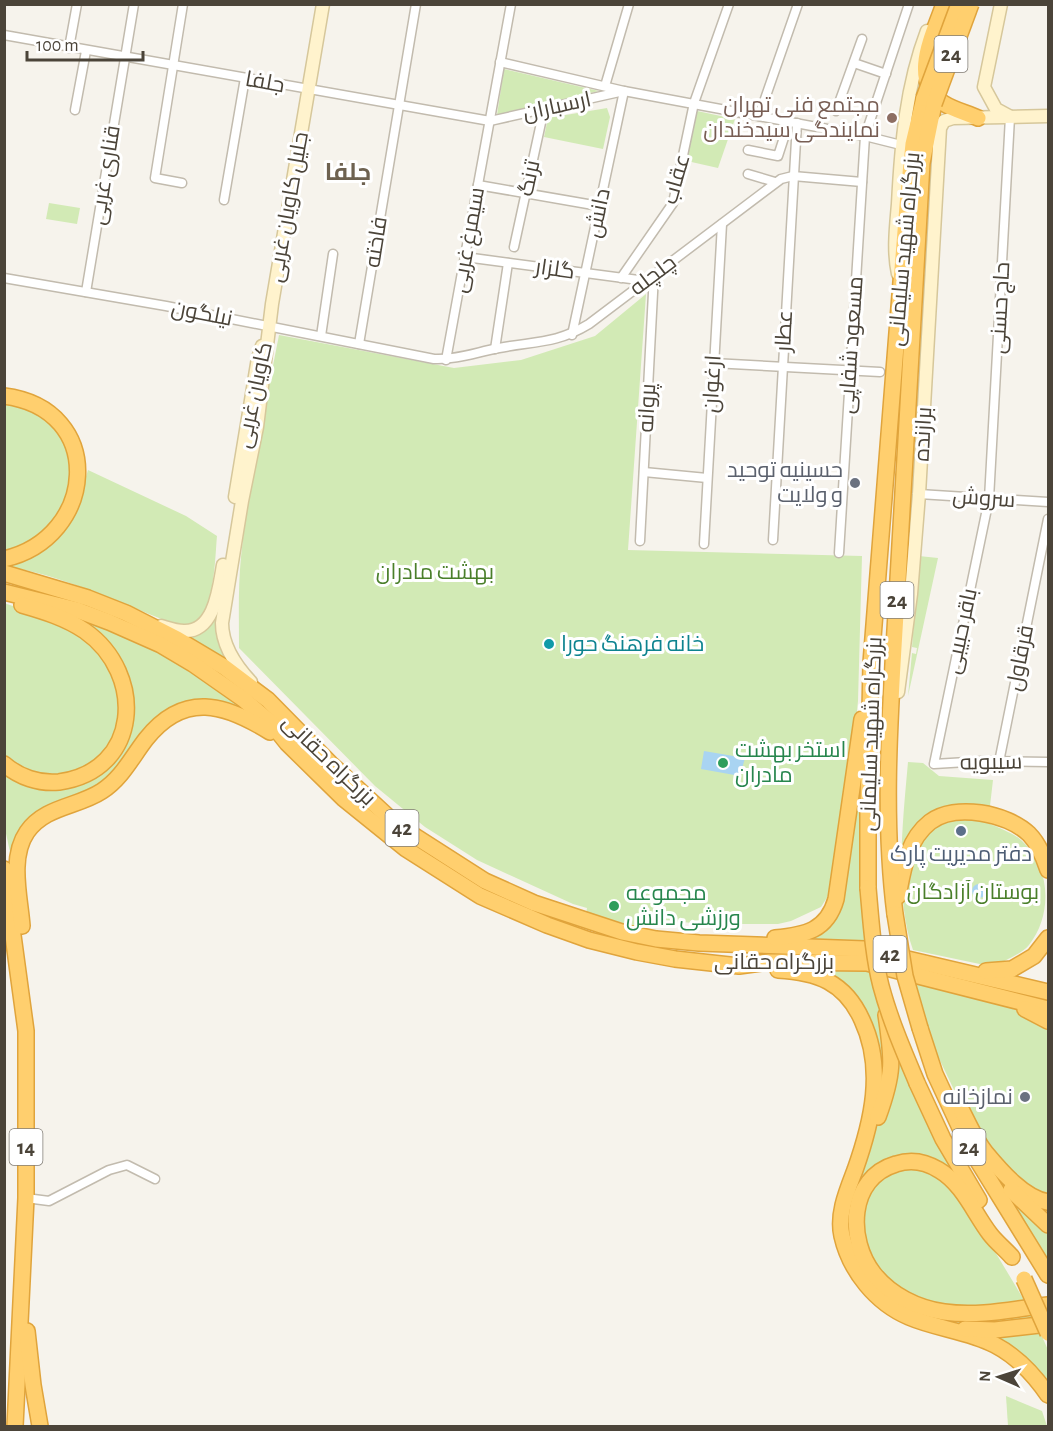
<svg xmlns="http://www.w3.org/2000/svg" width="1053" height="1431" viewBox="0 0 1053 1431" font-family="'Alegreya Sans',Cairo,sans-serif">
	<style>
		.green { fill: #d2eab5 }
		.water { fill: #a9d4f2 }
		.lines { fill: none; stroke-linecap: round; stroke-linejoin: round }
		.street-casing { stroke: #c2bbae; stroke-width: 11 }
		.secondary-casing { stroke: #d6c79b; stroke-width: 15 }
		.highway-casing { stroke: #e0a43c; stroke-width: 18 }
		.street { stroke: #fff; stroke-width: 8 }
		.secondary { stroke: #fff3cd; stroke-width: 12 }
		.highway { stroke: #ffcf6e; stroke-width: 15 }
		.highway-bridge-casing { stroke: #e0a43c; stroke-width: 18; stroke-linecap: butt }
		.highway-bridge { stroke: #ffcf6e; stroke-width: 15 }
		.education-dot { fill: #8d6e63; stroke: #fff; stroke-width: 2 }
		.worship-dot { fill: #6b7280; stroke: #fff; stroke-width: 2 }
		.culture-dot { fill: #0f9aa8; stroke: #fff; stroke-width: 2 }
		.leisure-dot { fill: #2e9e5b; stroke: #fff; stroke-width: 2 }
		.service-dot { fill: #5c6f8a; stroke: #fff; stroke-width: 2 }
		.labels { text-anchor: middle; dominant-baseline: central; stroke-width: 6; stroke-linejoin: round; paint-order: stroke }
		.shield { fill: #fff; stroke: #817c74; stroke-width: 1.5 }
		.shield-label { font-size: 21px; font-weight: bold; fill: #4b4439 }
		.street-label { font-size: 22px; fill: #4b4439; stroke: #fff }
		.education-label { font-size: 22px; fill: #785e54; stroke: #fff; text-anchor: end }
		.worship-label { font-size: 22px; fill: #5b616d; stroke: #fff; text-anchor: end }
		.park-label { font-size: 22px; fill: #4a7f2a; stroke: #fff }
		.culture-label { font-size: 22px; fill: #0d838f; stroke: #fff; text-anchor: start }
		.leisure-label { font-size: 22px; fill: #27864d; stroke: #fff; text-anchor: start }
		.service-label { font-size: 22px; fill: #4e5e75; stroke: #fff }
		.neighbourhood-label { font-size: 24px; font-weight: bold; fill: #6e6250; stroke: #fff }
	</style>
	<rect width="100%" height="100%" fill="#f6f3ec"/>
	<g class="green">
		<polygon points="504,69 599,91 497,115"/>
		<polygon points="607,108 610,117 603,149 544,137 548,118"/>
		<polygon points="697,111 735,119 718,168 687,161"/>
		<polygon points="49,203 80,208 77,224 46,219"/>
		<path d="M646,294L628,550L862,556L858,701L852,761L835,885L821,907L791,921L778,924H704L638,918L636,929L586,914L587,908L573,904L477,860L425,827L375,786L239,648C239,618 238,587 241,557C248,482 265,408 279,335L454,368L521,360L595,336Z"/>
		<polygon points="4,399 19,401 64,433 73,474 58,524 4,556"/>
		<path d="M88,470L186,516L217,536C215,557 215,615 192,624C184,627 177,624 169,622C116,601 61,575 5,566L28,557L52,545L71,519L78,503Z"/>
		<polygon points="919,556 938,558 908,696 912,653 916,654 917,648 912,647"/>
		<polygon points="4,603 63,623 103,653 122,691 118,736 92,768 43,778 5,760"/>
		<polygon points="216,609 219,614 238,669 181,633"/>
		<polygon points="69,612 171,657 243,707 270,730 193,703 129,756 100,784 48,809 12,861 5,829 4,767 25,781 103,768 128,688"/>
		<polygon points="866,704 860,891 867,945 782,940 826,925"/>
		<path d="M908,762L923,763L939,776L993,780L988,823C999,828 1013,833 1021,840C1051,866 1053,915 1029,945C1022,954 1004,960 994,967L913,950C894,896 903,819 908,762Z"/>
		<polygon points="781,965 872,969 890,1050 876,1101 856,1002"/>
		<polygon points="911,977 980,996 1048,1023 1048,1198 1040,1196 997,1159 956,1094 934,1048"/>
		<path d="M888,1014C900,1054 914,1093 932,1131C949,1164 969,1195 989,1226C978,1210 967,1188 951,1175C937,1163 918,1157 900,1160C827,1173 848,1268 898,1298C937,1323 987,1320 1031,1313L1034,1319C976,1328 909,1329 869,1279C850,1255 845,1230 849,1201L891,1088L894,1055Z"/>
		<polygon points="983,1158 1015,1199 1048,1229 1048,1264"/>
		<polygon points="930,1168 964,1200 1024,1300 1005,1304 948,1308 898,1292 862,1248 864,1195 890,1169"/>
		<polygon points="1038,1327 1048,1350 1048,1390 995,1343 994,1334"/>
		<polygon points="1006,1396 1042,1411 1047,1426 1008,1426"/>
	</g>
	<g class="water">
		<polygon points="704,751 745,758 740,776 701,769"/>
		<circle cx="979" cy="891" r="7"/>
	</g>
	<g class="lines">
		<defs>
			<g id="street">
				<polyline points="4,35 490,121 624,91 865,136 901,145"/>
				<polyline points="69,48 77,4"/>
				<polyline points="500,62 624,91 572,335"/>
				<polyline points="854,63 886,74"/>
				<polyline points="605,86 629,4"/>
				<polyline points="75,110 86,51"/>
				<polyline points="836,111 862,39"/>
				<polyline points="759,116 798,4"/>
				<polyline points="1010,117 989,499 934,764 983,761 1048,762"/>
				<polyline points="748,150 778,156 789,122"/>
				<polyline points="748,174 775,182"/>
				<polyline points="182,183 155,178 183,4"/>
				<polyline points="478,185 599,206"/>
				<polyline points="224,200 245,78"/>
				<polyline points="514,247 544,109"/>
				<polyline points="465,257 646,281"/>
				<path d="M4,278L166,306L434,359C456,360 477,352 499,348C535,341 556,344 589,324L781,179L793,176L862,182"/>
				<polyline points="621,278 673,203 694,103 729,4"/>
				<polyline points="86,292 134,4"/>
				<polyline points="321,336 333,254"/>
				<polyline points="359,344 416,4"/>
				<polyline points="495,349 508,263"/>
				<polyline points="446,360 511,4"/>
				<polyline points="713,363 880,372"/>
				<polyline points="644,472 707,478"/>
				<polyline points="919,494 1048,502"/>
				<polyline points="773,540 797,123"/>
				<polyline points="640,541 654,274"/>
				<polyline points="704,544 722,224"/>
				<polyline points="839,553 865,136 909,4"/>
				<polyline points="999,762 1048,519"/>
				<polyline points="26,1198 49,1201 109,1170 127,1165 155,1179"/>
			</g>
			<g id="secondary">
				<polyline points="1001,4 984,87 996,109 1009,116"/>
				<path d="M898,274C893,251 896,227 898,204C901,145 906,86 927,31"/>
				<polyline points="235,497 258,358 262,346"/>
				<path d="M161,626C168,628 176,631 184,631C215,632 219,587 223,565"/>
				<path d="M251,682C236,666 222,646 222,623L242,501L257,427L272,304L323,4"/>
				<polyline points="898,692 911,594 919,494 940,128 944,121 953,118 1048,116"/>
			</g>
			<g id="highway">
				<path d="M944,4C933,36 909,79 943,103C954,110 967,113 978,118"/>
				<path d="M4,396C107,409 97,538 4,559"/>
				<polyline points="4,573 88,598 126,613 177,639 224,667 268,700 331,764 396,824 485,881 534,903 622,932 656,939 699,943 865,949 1048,992"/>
				<polyline points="4,592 77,610 109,622 161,645 193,664 243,699 271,723 287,743 344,799 406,849 480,896 547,925 589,940 637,952 675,959 739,966 769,962 867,963 1048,1009"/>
				<path d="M4,764C19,777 39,784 59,782C141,771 146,674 85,631C66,618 43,611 22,605"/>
				<polyline points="4,869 26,1031 26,1198 15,1426"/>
				<polyline points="868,888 868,807 871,663 908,193 913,144 924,98"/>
				<path d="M898,896C903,870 907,840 930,822C955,803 1007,813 1029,834C1039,844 1044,858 1048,870"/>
				<path d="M895,914C881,804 892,690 898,579C906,440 914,302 922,163L934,104"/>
				<path d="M22,926C20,898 9,858 27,832C45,806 78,807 102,791C122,778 132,757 146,739C184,691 225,704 270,732"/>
				<path d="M775,938C805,935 827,931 836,899L862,719"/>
				<path d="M778,970C817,972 845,982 862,1020C885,1069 872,1122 855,1170C847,1191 837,1214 842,1236C850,1271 876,1303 909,1317C937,1329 968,1331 995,1345C1016,1356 1035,1376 1048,1395"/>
				<polyline points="986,971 1012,969 1034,956 1048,938"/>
				<polyline points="1025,1009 1048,1021"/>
				<polyline points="920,1028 935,1074 968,1145 1048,1275"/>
				<polyline points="917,1083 943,1139 979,1200"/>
				<path d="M962,1111C969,1125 976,1141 986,1153C1001,1171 1024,1198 1048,1202"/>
				<path d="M878,1117C894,1073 893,1061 886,1015"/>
				<polyline points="1011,1190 1048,1225"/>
				<path d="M1012,1257C1005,1249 996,1242 990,1234C974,1213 963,1184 939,1170C926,1162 911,1159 896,1164C848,1178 847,1240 874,1274C891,1295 917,1308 944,1312C979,1317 1014,1309 1048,1305"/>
				<polyline points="965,1329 995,1330 1048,1324"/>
				<polyline points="27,1331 33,1385 40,1426"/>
			</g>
		</defs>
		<use href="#street" class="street-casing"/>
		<use href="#secondary" class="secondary-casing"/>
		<use href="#highway" class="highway-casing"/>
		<use href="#street" class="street"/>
		<use href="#secondary" class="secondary"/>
		<use href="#highway" class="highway"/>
		<defs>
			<g id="highway-bridge">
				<polyline points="924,98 959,4"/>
				<polyline points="934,104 971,4"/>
				<path d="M868,888C871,921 873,955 881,986C890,1020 904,1052 917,1083"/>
				<polyline points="895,914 905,976 920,1028"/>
				<polyline points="1024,1279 1048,1333"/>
			</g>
		</defs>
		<use href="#highway-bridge" class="highway-bridge-casing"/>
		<use href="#highway-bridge" class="highway-bridge"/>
	</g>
	<circle class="education-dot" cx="892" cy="118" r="6"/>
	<g class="worship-dot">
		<circle cx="855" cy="483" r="6"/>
		<circle cx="1025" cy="1097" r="6"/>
	</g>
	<circle class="culture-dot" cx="549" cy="644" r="6"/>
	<g class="leisure-dot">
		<circle cx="723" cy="763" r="6"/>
		<circle cx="614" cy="906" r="6"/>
	</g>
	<circle class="service-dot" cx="961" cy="831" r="6"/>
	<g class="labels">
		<g class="shield">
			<rect x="934.5" y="36" width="33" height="36" rx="4.5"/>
			<rect x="880.5" y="582" width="33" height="36" rx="4.5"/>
			<rect x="385.5" y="810" width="33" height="36" rx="4.5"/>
			<rect x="873.5" y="936" width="33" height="36" rx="4.5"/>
			<rect x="9.5" y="1129" width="33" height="36" rx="4.5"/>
			<rect x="952.5" y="1129" width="33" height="36" rx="4.5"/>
		</g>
		<g class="shield-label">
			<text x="951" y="54">24</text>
			<text x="897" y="600">24</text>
			<text x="402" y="828">42</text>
			<text x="890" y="954">42</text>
			<text x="26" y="1147">14</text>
			<text x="969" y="1147">24</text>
		</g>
		<g class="street-label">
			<text transform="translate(265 82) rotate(10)">جلفا</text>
			<text transform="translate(557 106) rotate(-12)">ارسباران</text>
			<text transform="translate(105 175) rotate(-81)">قناری غربی</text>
			<text transform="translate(529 178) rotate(-78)">ترنگ</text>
			<text transform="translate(676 179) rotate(-74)">عقاب</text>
			<text transform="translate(288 207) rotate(-80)">جلیل کاویان غربی</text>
			<text transform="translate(598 213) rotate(-78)">دانش</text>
			<text transform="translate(468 240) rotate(-80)">سیمرغ غربی</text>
			<text transform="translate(376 242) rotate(-81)">فاخته</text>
			<text transform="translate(904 249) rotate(-85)">بزرگراه شهید سلیمانی</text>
			<text transform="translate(555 269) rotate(8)">گلزار</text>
			<text transform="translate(653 275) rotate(-37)">چلچله</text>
			<text transform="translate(1000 308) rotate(-87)">حاج حسنی</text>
			<text transform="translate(202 313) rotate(11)">نیلگون</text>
			<text transform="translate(784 331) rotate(-87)">عطار</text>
			<text transform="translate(851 345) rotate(-86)">مسعود شفاپی</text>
			<text transform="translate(712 384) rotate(-87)">ارغوان</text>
			<text transform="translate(254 395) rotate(-78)">کاویان غربی</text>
			<text transform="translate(647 408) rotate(-87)">پروانه</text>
			<text transform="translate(923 434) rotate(-87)">برازنده</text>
			<text transform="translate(984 498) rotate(4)">سروش</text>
			<text transform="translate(961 631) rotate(-78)">باقر حبیبی</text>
			<text transform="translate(1020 658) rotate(-79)">قرقاول</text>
			<text transform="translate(871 734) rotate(-88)">بزرگراه شهید سلیمانی</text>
			<text transform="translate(329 760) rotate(44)">بزرگراه حقانی</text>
			<text transform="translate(991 762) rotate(-1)">سیبویه</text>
			<text x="774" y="962">بزرگراه حقانی</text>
		</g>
		<g class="education-label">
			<text x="880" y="105">مجتمع فنی تهران<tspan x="880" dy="25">نمایندگی سیدخندان</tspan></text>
		</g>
		<g class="worship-label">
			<text x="843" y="470">حسینیه توحید<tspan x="843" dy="25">و ولایت</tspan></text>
			<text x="1013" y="1097">نمازخانه</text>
		</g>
		<g class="park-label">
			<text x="435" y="572">بهشت مادران</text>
			<text x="973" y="892">بوستان آزادگان</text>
		</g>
		<g class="culture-label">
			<text x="561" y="644">خانه فرهنگ حورا</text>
		</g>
		<g class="leisure-label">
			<text x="735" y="750">استخر بهشت<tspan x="735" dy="25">مادران</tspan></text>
			<text x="626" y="893">مجموعه<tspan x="626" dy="25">ورزشی دانش</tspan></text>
		</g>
		<g class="service-label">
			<text x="961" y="854">دفتر مدیریت پارک</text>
		</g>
		<g class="neighbourhood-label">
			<text x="348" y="173">جلفا</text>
		</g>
	</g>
	<rect width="1053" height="1431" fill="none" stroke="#4b4439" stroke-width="12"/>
	<g transform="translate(999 1377) rotate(273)" stroke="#ffffff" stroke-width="4.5" paint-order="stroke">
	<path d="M0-4.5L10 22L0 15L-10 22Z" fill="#4b4439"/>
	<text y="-9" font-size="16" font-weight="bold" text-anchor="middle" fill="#4b4439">N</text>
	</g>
	<path d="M27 51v9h116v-9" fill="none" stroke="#4b4439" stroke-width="3"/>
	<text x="36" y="51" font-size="18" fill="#4b4439" stroke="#ffffff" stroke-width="4.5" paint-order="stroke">100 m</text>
</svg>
